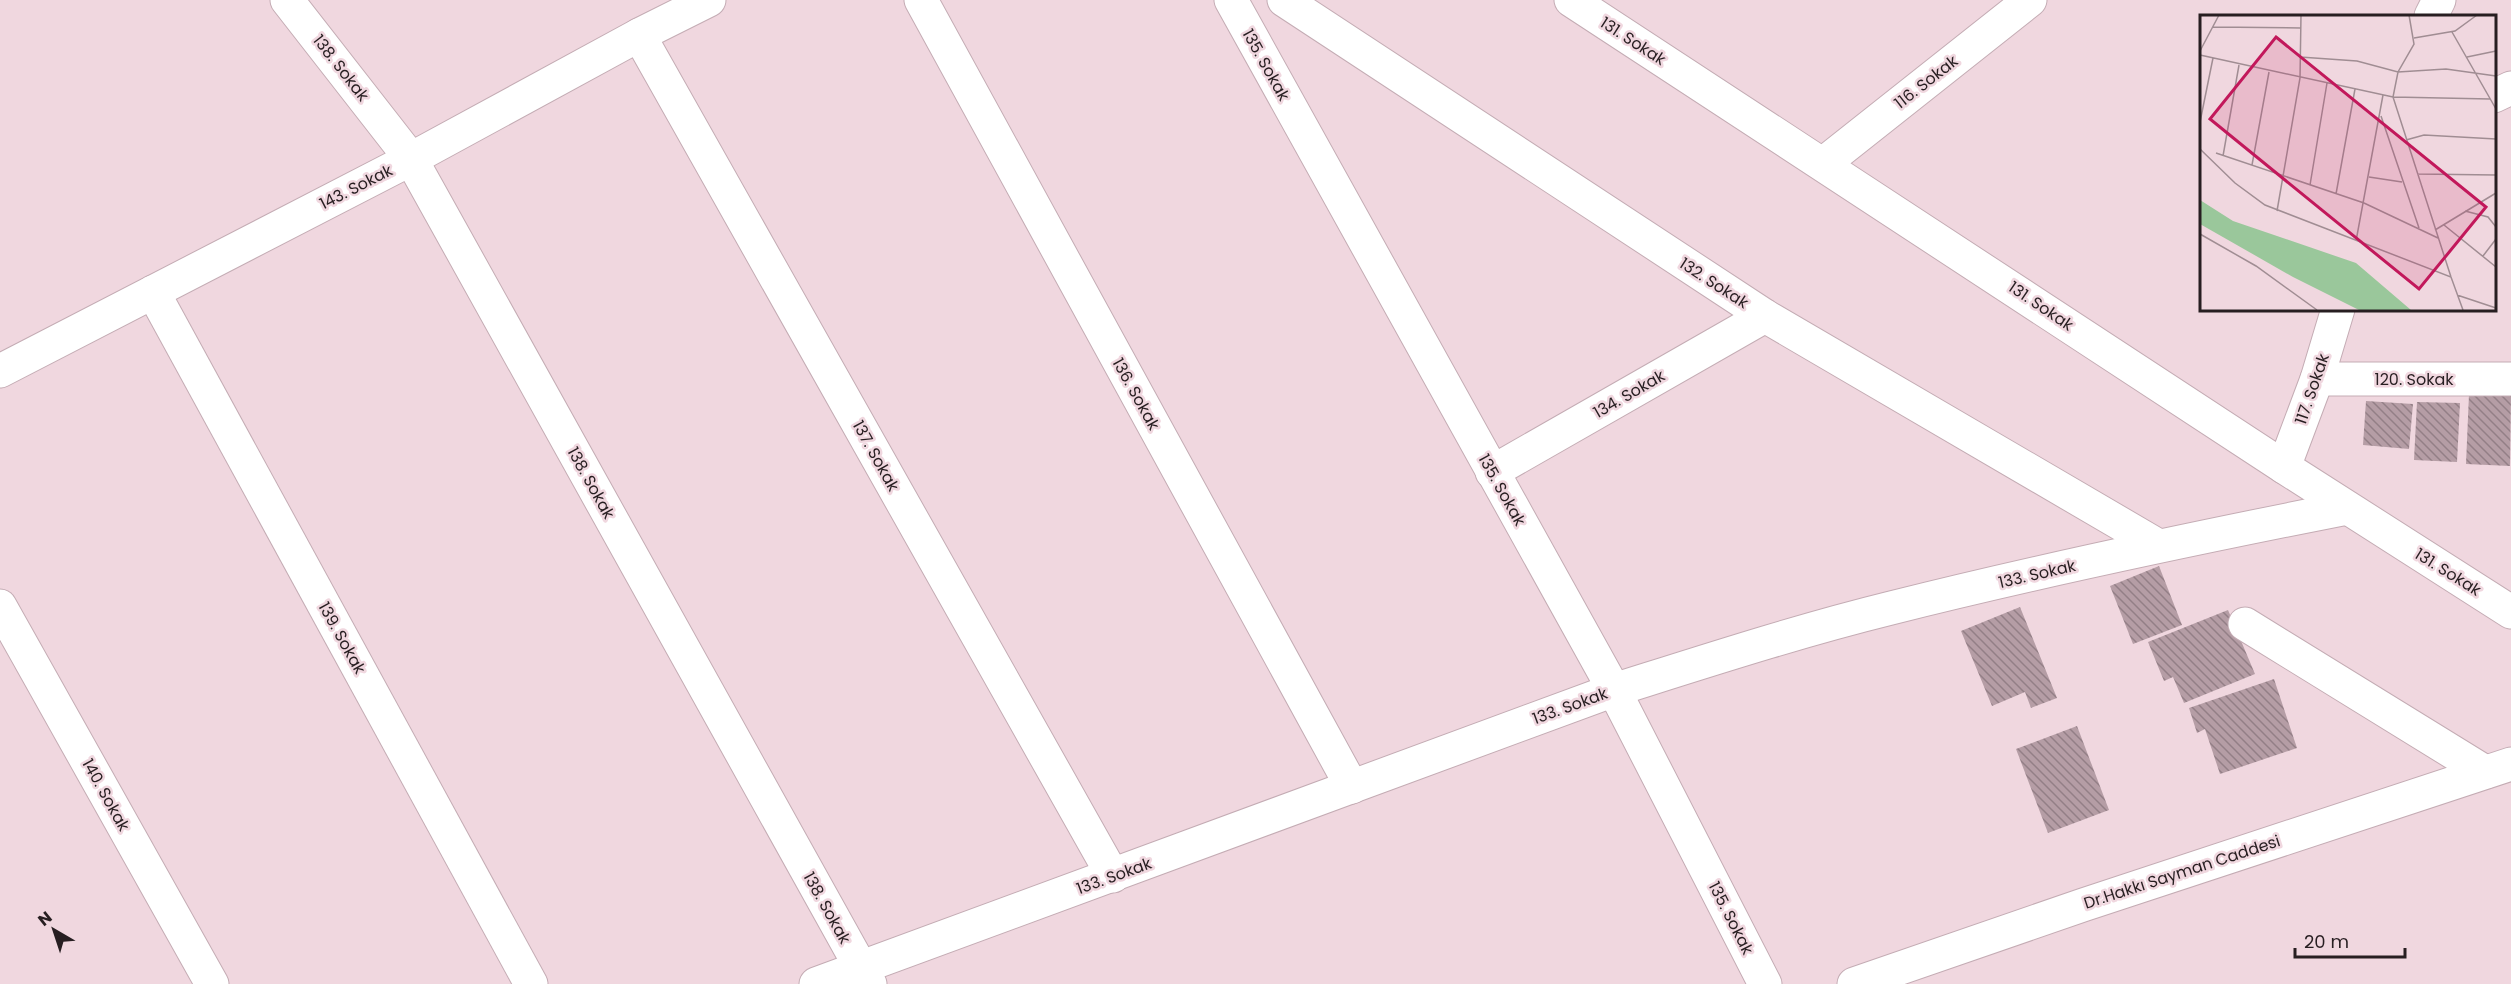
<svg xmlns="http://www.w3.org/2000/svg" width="2511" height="984" viewBox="0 0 2511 984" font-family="Poppins,sans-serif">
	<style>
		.building { fill: url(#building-back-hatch) }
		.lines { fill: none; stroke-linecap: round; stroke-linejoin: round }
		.minor-casing { stroke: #c4acb4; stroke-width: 35 }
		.minor { stroke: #fff; stroke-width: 33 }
		.labels { text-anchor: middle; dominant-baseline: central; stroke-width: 5; stroke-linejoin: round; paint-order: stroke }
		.street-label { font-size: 16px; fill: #271e21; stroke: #f0d7df }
		.inset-road { fill: none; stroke: #a08d93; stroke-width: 1.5 }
		.view { fill: #c2185b; fill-opacity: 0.15; stroke: #c2185b; stroke-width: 3 }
		.inset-edge { fill: none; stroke: #271e21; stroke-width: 3 }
	</style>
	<defs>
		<pattern id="building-back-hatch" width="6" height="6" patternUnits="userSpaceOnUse" patternTransform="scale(1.5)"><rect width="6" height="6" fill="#b59da5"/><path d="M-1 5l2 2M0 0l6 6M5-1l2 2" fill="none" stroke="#937f86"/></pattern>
	</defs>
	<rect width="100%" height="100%" fill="#f0d7df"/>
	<g class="building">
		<polygon points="2469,394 2511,396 2510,466 2466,464"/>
		<polygon points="2366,401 2413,404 2409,449 2363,445"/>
		<polygon points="2417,402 2460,403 2457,462 2414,460"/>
		<polygon points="2159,566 2182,625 2133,644 2110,586"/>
		<polygon points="2020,607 2057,698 2031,708 2025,692 1992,706 1961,631"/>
		<polygon points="2228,610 2255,674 2184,703 2173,677 2164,681 2148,642"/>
		<polygon points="2274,679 2297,748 2220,774 2205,729 2197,733 2189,708"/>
		<polygon points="2077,726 2109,810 2048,833 2016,749"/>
	</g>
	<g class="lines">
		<defs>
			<g id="minor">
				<polyline points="287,0 411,159 870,984"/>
				<polyline points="921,0 1352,787"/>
				<polyline points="1231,0 1614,690 1765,984"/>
				<polyline points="1284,0 1765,316 2157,545"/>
				<polyline points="1571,0 2284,467 2511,612"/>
				<polyline points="2431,16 2439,0"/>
				<polyline points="639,35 1113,876"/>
				<polyline points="2494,96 2511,88"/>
				<polyline points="1823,164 2030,0"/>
				<polyline points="153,292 531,984"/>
				<polyline points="0,371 411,159 639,35 709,0"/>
				<polyline points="2317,379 2511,379"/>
				<polyline points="2284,467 2317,379 2338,309"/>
				<polyline points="1492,472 1765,316"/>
				<polyline points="0,606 212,984"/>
				<polyline points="2245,624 2485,772"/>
				<path d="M816,984L1614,690C1706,661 1798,631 1891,608C2042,570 2195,538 2347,508"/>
				<polyline points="1854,984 2083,905 2511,764"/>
			</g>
		</defs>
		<use href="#minor" class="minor-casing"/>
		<use href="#minor" class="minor"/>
	</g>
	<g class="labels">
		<g class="street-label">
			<text transform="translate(1633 41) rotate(33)">131. Sokak</text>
			<text transform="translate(1266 65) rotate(61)">135. Sokak</text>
			<text transform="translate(341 68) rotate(52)">138. Sokak</text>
			<text transform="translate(1926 82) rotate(-38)">116. Sokak</text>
			<text transform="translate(356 187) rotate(-27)">143. Sokak</text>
			<text transform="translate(1714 283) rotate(33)">132. Sokak</text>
			<text transform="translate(2041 306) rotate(34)">131. Sokak</text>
			<text x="2414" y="379">120. Sokak</text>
			<text transform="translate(2312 389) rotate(-71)">117. Sokak</text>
			<text transform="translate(1136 394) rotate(61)">136. Sokak</text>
			<text transform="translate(1629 394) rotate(-30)">134. Sokak</text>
			<text transform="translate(876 456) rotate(61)">137. Sokak</text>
			<text transform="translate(591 483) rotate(61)">138. Sokak</text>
			<text transform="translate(1502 490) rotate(61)">135. Sokak</text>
			<text transform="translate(2448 572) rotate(32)">131. Sokak</text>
			<text transform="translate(2037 574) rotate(-13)">133. Sokak</text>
			<text transform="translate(342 638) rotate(61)">139. Sokak</text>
			<text transform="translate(1570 706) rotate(-20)">133. Sokak</text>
			<text transform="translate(106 795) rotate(61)">140. Sokak</text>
			<text transform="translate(2182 872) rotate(-18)">Dr.Hakkı Sayman Caddesi</text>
			<text transform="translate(1114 876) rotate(-20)">133. Sokak</text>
			<text transform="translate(827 908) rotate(61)">138. Sokak</text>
			<text transform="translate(1731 918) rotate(63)">135. Sokak</text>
		</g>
	</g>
	<g transform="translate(2200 15)">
		<rect width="296" height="296" fill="#f0d7df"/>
		<path d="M0,185L33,206L156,248L211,295H159L93,262L0,209Z" fill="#9ac79b"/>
		<path class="inset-road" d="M209,0L214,29L198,57L193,82L251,262M13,12L101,13M252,17L296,94M214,23L255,16L277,0M0,36L19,0M0,40L193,82L290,84M100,42L157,46L198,57L246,54L296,61M267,42L296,36M181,101L219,213M0,107L13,43M206,125L224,120L296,124M0,134L35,168L65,190L251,262L263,295M16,138L164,188L238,223M23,141L39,50M52,150L69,57M217,159L296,160M169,162L202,167M110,170L127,68M136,179L155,74M77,196L100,63L101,0M265,196L288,202L296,212M244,210L296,252M235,215L296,178M0,219L56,251L117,295M156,226L183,80M283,241L296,224M257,280L296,293"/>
		<path class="view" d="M76,22L286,192L219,274L10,104Z"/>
		<rect width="296" height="296" class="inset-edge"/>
	</g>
	<g transform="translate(54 930) rotate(321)" stroke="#f0d7df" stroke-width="4.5" paint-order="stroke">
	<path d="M0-4.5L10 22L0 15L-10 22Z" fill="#271e21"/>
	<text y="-9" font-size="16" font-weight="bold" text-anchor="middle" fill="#271e21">N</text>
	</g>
	<path d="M2295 948v9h110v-9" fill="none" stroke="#271e21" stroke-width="3"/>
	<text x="2304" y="948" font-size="18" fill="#271e21" stroke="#f0d7df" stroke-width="4.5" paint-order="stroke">20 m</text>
</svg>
